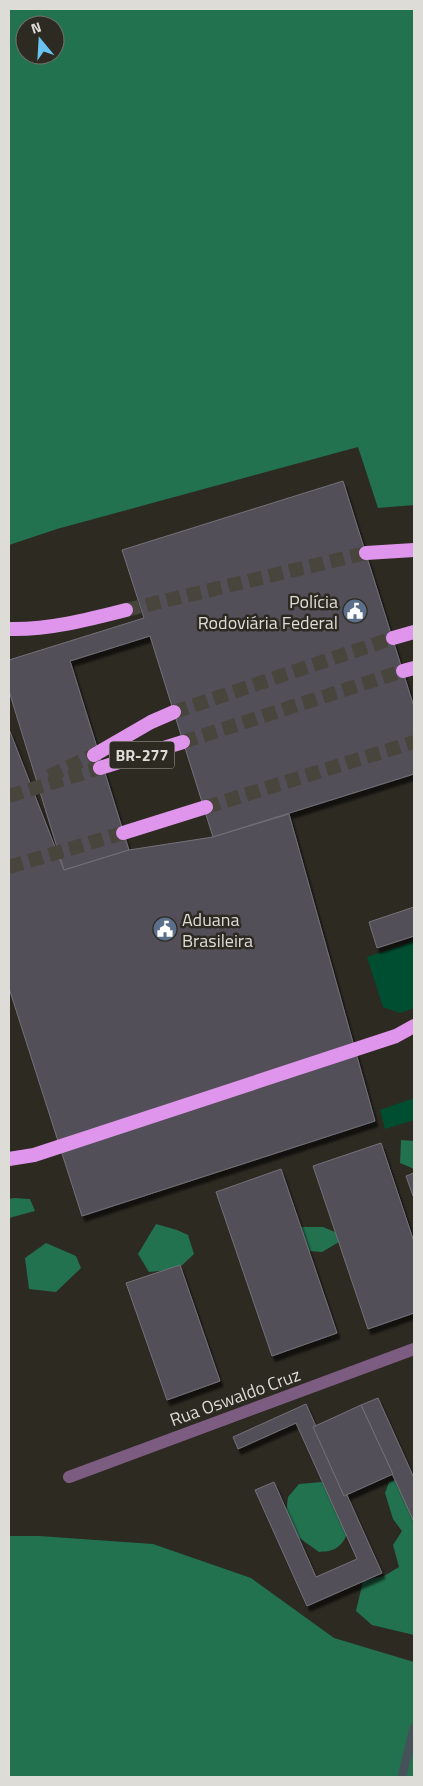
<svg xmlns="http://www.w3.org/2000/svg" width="423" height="1786" viewBox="0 0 423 1786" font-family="'Titillium Web',sans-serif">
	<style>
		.green { fill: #004e31 }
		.forest { fill: #22714f; fill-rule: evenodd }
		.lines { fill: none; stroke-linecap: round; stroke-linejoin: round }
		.stream { stroke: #46525a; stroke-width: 9 }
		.building { fill: #535058; stroke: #737079; filter: url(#shadow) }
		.trunk-tunnel { stroke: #48453d; stroke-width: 14; stroke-dasharray: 14 7; stroke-linecap: butt }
		.minor { stroke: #7d5c82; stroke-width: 12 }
		.trunk { stroke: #e095ec; stroke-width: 14 }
		.labels { text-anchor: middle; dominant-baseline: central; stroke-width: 5; stroke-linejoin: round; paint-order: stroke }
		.shield { fill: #2d2a22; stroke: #a9a7a1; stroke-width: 1 }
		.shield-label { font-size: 16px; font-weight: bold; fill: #dedcd7 }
		.poi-label { font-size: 18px; fill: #dedcd7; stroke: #2d2a22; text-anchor: end }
		.street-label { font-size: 18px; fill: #dedcd7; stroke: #2d2a22 }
	</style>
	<defs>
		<filter id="shadow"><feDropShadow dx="3" dy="5.5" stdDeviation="1" flood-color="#0009"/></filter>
	</defs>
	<rect width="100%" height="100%" fill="#2d2a22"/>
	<g class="green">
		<polygon points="414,941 414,1008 400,1013 383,1007 367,957"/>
		<polygon points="414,1098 414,1120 385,1129 380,1110"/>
	</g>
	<g class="forest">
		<path d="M9,9H414V505L378,508L358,447L57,529L9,545ZM25,25H55V55H25Z"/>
		<polygon points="401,1140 414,1141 414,1169 400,1163"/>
		<polygon points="14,1198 30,1199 35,1211 9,1218 9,1199"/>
		<polygon points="156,1224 177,1230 188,1235 194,1254 178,1269 149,1272 138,1254"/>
		<polygon points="301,1227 323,1227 335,1232 339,1242 322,1252 309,1251 299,1240"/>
		<polygon points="46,1243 76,1256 81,1268 56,1292 29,1289 25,1258"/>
		<polygon points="395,1480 414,1521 414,1635 372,1625 356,1611 363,1581 384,1576 399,1567 393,1545 402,1531 393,1519 385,1493 389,1482"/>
		<path d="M322,1482L341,1489L353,1508C351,1522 348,1545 332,1550C328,1552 323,1551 319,1552L298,1537L286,1514L288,1497L299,1484Z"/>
		<polygon points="9,1536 39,1536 153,1544 251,1578 334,1638 414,1662 414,1777 9,1777"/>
	</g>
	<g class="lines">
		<polyline class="stream" points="402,1777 414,1728"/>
	</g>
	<g class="building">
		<polygon points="343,481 414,707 414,774 213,837 150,636 70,661 129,850 64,870 9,691 9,660 144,618 122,550"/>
		<polygon points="9,729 64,870 129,850 213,837 289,814 375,1121 82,1216 9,988"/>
		<polygon points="414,907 414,936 377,948 369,922"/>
		<polygon points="381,1143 414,1242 414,1313 368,1329 313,1166"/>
		<polygon points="281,1169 337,1333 272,1356 216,1192"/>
		<polygon points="414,1173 414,1195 413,1196 406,1176"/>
		<polygon points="180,1265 220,1381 167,1400 126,1283"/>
		<polygon points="378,1398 414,1478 414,1522 361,1405"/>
		<polygon points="306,1404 382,1573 307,1606 255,1490 274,1482 316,1577 357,1559 296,1423 238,1449 233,1437"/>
		<polygon points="361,1405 393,1474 344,1496 313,1427"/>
	</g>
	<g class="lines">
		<g class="trunk-tunnel">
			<polyline points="126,610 366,553"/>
			<polyline points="174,712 393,638"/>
			<polyline points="183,742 403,671"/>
			<polyline points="49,776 94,755"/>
			<polyline points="9,796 100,768"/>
			<polyline points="206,807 414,742"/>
			<polyline points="9,867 123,833"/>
		</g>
		<polyline class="minor" points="69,1477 414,1349"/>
		<g class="trunk">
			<polyline points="366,553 414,550"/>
			<path d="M9,629C48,630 87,620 126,610"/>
			<polyline points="393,638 414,632"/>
			<polyline points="403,671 414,668"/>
			<polyline points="94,755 151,722 174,712"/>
			<polyline points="100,768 183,742"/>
			<polyline points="123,833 206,807"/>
			<polyline points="9,1159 34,1155 396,1036 414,1026"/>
		</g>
	</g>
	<defs>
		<symbol id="civic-disc" viewBox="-11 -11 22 22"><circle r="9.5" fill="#5c6f8a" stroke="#2d2a22"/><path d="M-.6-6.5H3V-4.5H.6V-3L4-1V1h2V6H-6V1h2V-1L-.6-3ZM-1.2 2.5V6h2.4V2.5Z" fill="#fff"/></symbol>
	</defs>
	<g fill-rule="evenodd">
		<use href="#civic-disc" x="341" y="597" width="28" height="28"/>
		<use href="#civic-disc" x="151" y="915" width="28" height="28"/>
	</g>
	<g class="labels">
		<rect class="shield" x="109.5" y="741.5" width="65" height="27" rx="4"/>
		<g class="shield-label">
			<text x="142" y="755">BR-277</text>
		</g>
		<g class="poi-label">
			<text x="338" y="601">Polícia<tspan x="338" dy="21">Rodoviária Federal</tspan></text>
			<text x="182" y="919" text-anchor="start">Aduana<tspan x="182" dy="21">Brasileira</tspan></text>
		</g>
		<g class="street-label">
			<text transform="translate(235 1397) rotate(-20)">Rua Oswaldo Cruz</text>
		</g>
	</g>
	<rect width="423" height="1786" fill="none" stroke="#dedcd7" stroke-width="20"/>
	<g transform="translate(40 40) rotate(342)"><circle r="24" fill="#2d2a22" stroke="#74716a"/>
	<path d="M0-4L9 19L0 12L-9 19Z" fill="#6bc3f2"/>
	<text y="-8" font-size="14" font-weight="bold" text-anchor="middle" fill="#dedcd7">N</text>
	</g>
</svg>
